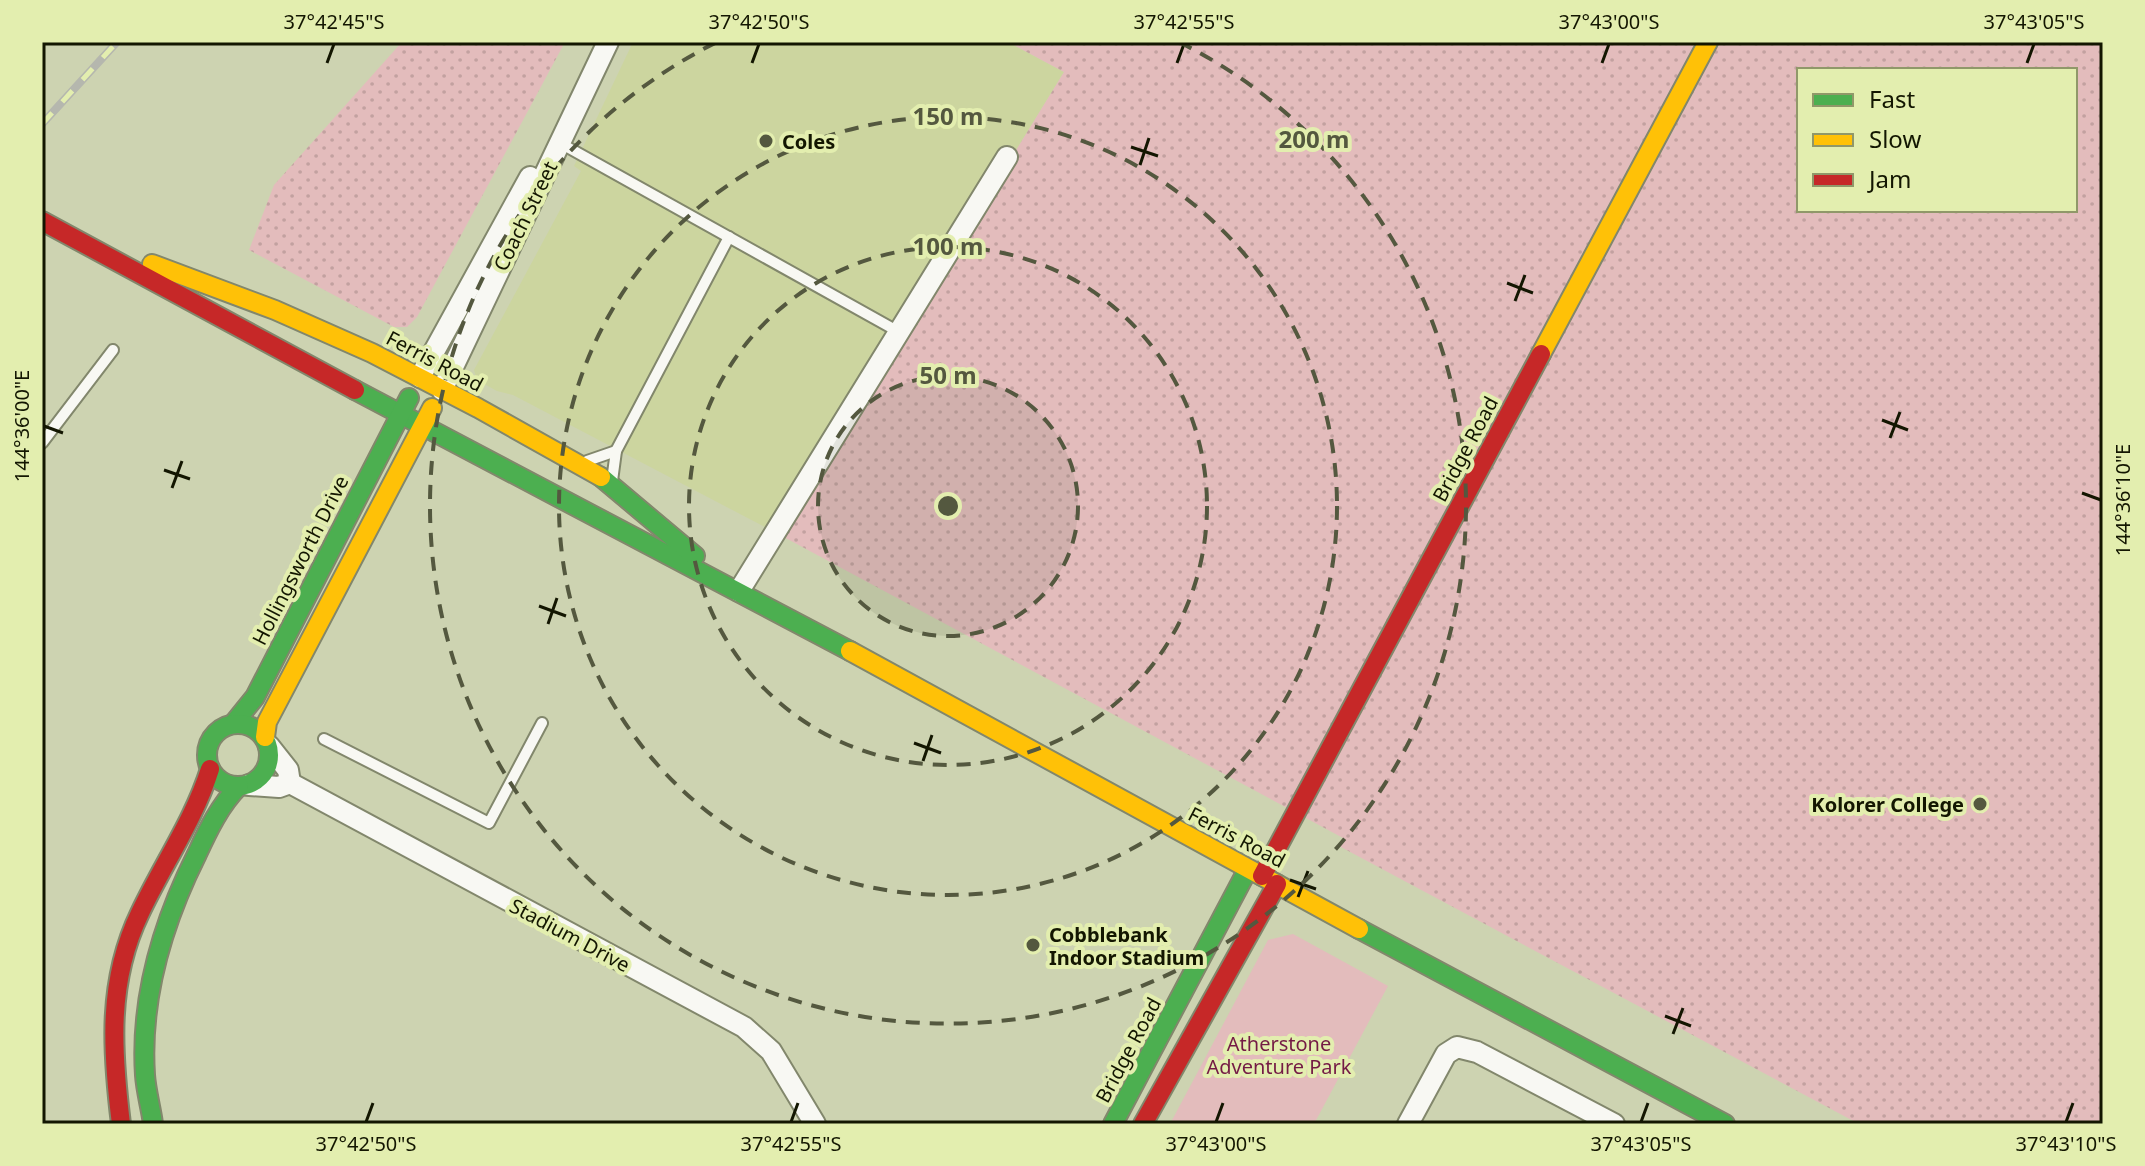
<svg xmlns="http://www.w3.org/2000/svg" width="2145" height="1166" viewBox="0 0 2145 1166" font-family="'Noto Sans',sans-serif">
	<style>
		.built { fill: #ccd59f }
		.grass { fill: url(#grass-dots); fill-rule: evenodd }
		.park { fill: #e3bcbc }
		.lines { fill: none; stroke-linecap: round; stroke-linejoin: round }
		.lane-casing { stroke: #82876c; stroke-width: 14 }
		.street-casing { stroke: #82876c; stroke-width: 24 }
		.fast-casing { stroke: #82876c; stroke-width: 22 }
		.slow-casing { stroke: #82876c; stroke-width: 22 }
		.jam-casing { stroke: #82876c; stroke-width: 22 }
		.lane { stroke: #f8f8f3; stroke-width: 10 }
		.street { stroke: #f8f8f3; stroke-width: 20 }
		.fast { stroke: #4caf50; stroke-width: 18 }
		.slow { stroke: #ffc107; stroke-width: 18 }
		.jam { stroke: #c62828; stroke-width: 18 }
		.rail-casing { stroke: #b5b7ae; stroke-width: 8 }
		.rail { stroke: #e3eeaf; stroke-width: 5; stroke-dasharray: 15; stroke-linecap: butt }
		.ticks { fill: none; stroke: #131601; stroke-width: 3 }
		.ring { fill: none; stroke: #54583f; stroke-width: 4; stroke-dasharray: 14 10 }
		.poi-dot { fill: #54583f; stroke: #e3eeaf; stroke-width: 3 }
		.labels { text-anchor: middle; dominant-baseline: central; stroke-width: 8; stroke-linejoin: round; paint-order: stroke }
		.poi-label { font-size: 20px; font-weight: bold; fill: #131601; stroke: #e3eeaf; text-anchor: start }
		.street-label { font-size: 20px; fill: #131601; stroke: #e3eeaf }
		.park-label { font-size: 20px; fill: #741b45; stroke: #e3eeaf }
		.centre { fill: #54583f; stroke: #e3eeaf; stroke-width: 4 }
		.ring-label { font-size: 24px; text-anchor: middle; font-weight: bold; fill: #54583f; stroke: #e3eeaf; stroke-width: 8; stroke-linejoin: round; paint-order: stroke }
		.neatline { fill: none; stroke: #131601; stroke-width: 3 }
		.ticks-label { font-size: 20px; text-anchor: middle; fill: #131601 }
	</style>
	<defs>
		<pattern id="grass-dots" width="8" height="8" patternUnits="userSpaceOnUse" patternTransform="scale(2)"><rect width="8" height="8" fill="#e3bcbc"/><path d="M2 2h.1M6 6h.1" fill="none" stroke="#c2a1a0" stroke-width="1.8" stroke-linecap="round"/></pattern>
	</defs>
	<rect width="100%" height="100%" fill="#cdd3b1"/>
	<polygon class="built" points="633,42 1008,42 1064,72 780,535 513,395 497,391 477,380 474,370 581,171 574,166"/>
	<g class="grass">
		<polygon points="402,42 565,42 417,317 407,327 394,327 249,250 274,185"/>
		<path d="M1008,42H2103V1124H1859L1339,846L1343,838L780,535L1064,72ZM1799,70H2075V210H1799Z"/>
	</g>
	<polygon class="park" points="1293,934 1388,986 1314,1124 1170,1124 1268,940"/>
	<g class="lines">
		<defs>
			<g id="lane">
				<polyline points="560,143 899,332"/>
				<polyline points="42,443 113,350"/>
				<polyline points="587,461 616,451"/>
				<polyline points="612,481 616,451 729,237"/>
				<polyline points="324,739 489,823 542,723"/>
			</g>
			<g id="street">
				<polyline points="420,377 530,177"/>
				<polyline points="442,390 608,42"/>
				<polyline points="739,591 1007,157"/>
				<polyline points="269,746 288,770 290,783"/>
				<polyline points="249,785 279,787 290,783 744,1027 771,1051 815,1124"/>
				<polyline points="1408,1124 1446,1054 1457,1047 1477,1052 1614,1124"/>
			</g>
			<g id="fast">
				<polyline points="355,390 850,651"/>
				<polyline points="601,477 695,556"/>
				<polyline points="234,723 255,697 409,398"/>
				<circle cx="238" cy="755" r="31"/>
				<polyline points="1359,929 1725,1124"/>
				<path d="M153,1124C151,1108 146,1091 145,1075C140,998 163,922 197,854C208,830 220,805 239,786"/>
				<polyline points="1113,1124 1248,869"/>
			</g>
			<g id="slow">
				<polyline points="152,264 275,310 372,353 478,408 601,477"/>
				<polyline points="1541,354 1708,42"/>
				<polyline points="850,651 1359,929"/>
				<polyline points="265,737 267,722 432,408"/>
			</g>
			<g id="jam">
				<polyline points="42,221 355,390"/>
				<polyline points="1262,876 1541,354"/>
				<path d="M121,1124C112,1051 107,981 140,913C163,864 194,820 210,769"/>
				<polyline points="1143,1124 1277,884"/>
			</g>
		</defs>
		<use href="#lane" class="lane-casing"/>
		<use href="#street" class="street-casing"/>
		<use href="#fast" class="fast-casing"/>
		<use href="#slow" class="slow-casing"/>
		<use href="#jam" class="jam-casing"/>
		<use href="#lane" class="lane"/>
		<use href="#street" class="street"/>
		<use href="#fast" class="fast"/>
		<use href="#slow" class="slow"/>
		<use href="#jam" class="jam"/>
		<defs>
			<polyline id="rail" points="42,124 117,42"/>
		</defs>
		<use href="#rail" class="rail-casing"/>
		<use href="#rail" class="rail"/>
	</g>
	<path class="ticks" d="M327,63L334,44M752,63L759,44M1177,63L1184,44M1602,63L1609,44M2027,63L2034,44M1131,147L1158,156M1140,165L1149,138M1507,283L1533,293M1515,301L1525,275M1882,420L1908,430M44,426L63,433M1890,438L1900,412M164,470L190,479M172,488L182,461M2082,493L2101,500M539,606L566,616M548,624L557,598M914,743L941,753M923,761L932,735M1290,880L1316,889M1298,897L1308,871M1665,1016L1691,1026M1673,1034L1683,1008M366,1122L373,1103M791,1122L798,1103M1216,1122L1223,1103M1641,1122L1648,1103M2066,1122L2073,1103"/>
	<circle cx="948" cy="506" r="130" fill="#54583f" fill-opacity=".12"/>
	<g class="ring">
		<circle cx="948" cy="506" r="130"/>
		<circle cx="948" cy="506" r="259"/>
		<circle cx="948" cy="506" r="389"/>
		<path d="M1179 42A518 518 0 1 1 717 42"/>
	</g>
	<g class="poi-dot">
		<circle cx="766" cy="141" r="8"/>
		<circle cx="1980" cy="804" r="8"/>
		<circle cx="1033" cy="945" r="8"/>
	</g>
	<g class="labels">
		<g class="poi-label">
			<text x="782" y="141">Coles</text>
			<text x="1964" y="804" text-anchor="end">Kolorer College</text>
			<text x="1049" y="934">Cobblebank<tspan x="1049" dy="23">Indoor Stadium</tspan></text>
		</g>
		<g class="street-label">
			<text transform="translate(525 216) rotate(-64)">Coach Street</text>
			<text transform="translate(435 361) rotate(28)">Ferris Road</text>
			<text transform="translate(1465 449) rotate(-62)">Bridge Road</text>
			<text transform="translate(300 560) rotate(-63)">Hollingsworth Drive</text>
			<text transform="translate(1237 837) rotate(28)">Ferris Road</text>
			<text transform="translate(570 935) rotate(28)">Stadium Drive</text>
			<text transform="translate(1128 1050) rotate(-62)">Bridge Road</text>
		</g>
		<g class="park-label">
			<text x="1279" y="1043">Atherstone<tspan x="1279" dy="23">Adventure Park</tspan></text>
		</g>
	</g>
	<circle cx="948" cy="506" r="12" class="centre"/>
	<g class="ring-label">
		<text x="948" y="125">150 m</text>
		<text x="1314" y="148">200 m</text>
		<text x="948" y="255">100 m</text>
		<text x="948" y="384">50 m</text>
	</g>
	<rect width="2145" height="1166" fill="none" stroke="#e3eeaf" stroke-width="88"/>
	<rect x="1797" y="68" width="280" height="144" fill="#e3eeaf" stroke="#909869" stroke-width="2"/>
	<rect x="1813" y="94" width="40" height="12" fill="#4caf50" stroke="#909869" stroke-width="2"/>
	<text x="1869" y="108" font-size="24" fill="#131601">Fast</text>
	<rect x="1813" y="134" width="40" height="12" fill="#ffc107" stroke="#909869" stroke-width="2"/>
	<text x="1869" y="148" font-size="24" fill="#131601">Slow</text>
	<rect x="1813" y="174" width="40" height="12" fill="#c62828" stroke="#909869" stroke-width="2"/>
	<text x="1869" y="188" font-size="24" fill="#131601">Jam</text>
	<rect x="44" y="44" width="2057" height="1078" class="neatline"/>
	<g class="ticks-label">
		<text x="334" y="29">37°42'45"S</text>
		<text x="759" y="29">37°42'50"S</text>
		<text x="1184" y="29">37°42'55"S</text>
		<text x="1609" y="29">37°43'00"S</text>
		<text x="2034" y="29">37°43'05"S</text>
		<text transform="translate(22 426) rotate(-90)" y="7">144°36'00"E</text>
		<text transform="translate(2123 500) rotate(-90)" y="7">144°36'10"E</text>
		<text x="366" y="1151">37°42'50"S</text>
		<text x="791" y="1151">37°42'55"S</text>
		<text x="1216" y="1151">37°43'00"S</text>
		<text x="1641" y="1151">37°43'05"S</text>
		<text x="2066" y="1151">37°43'10"S</text>
	</g>
</svg>
